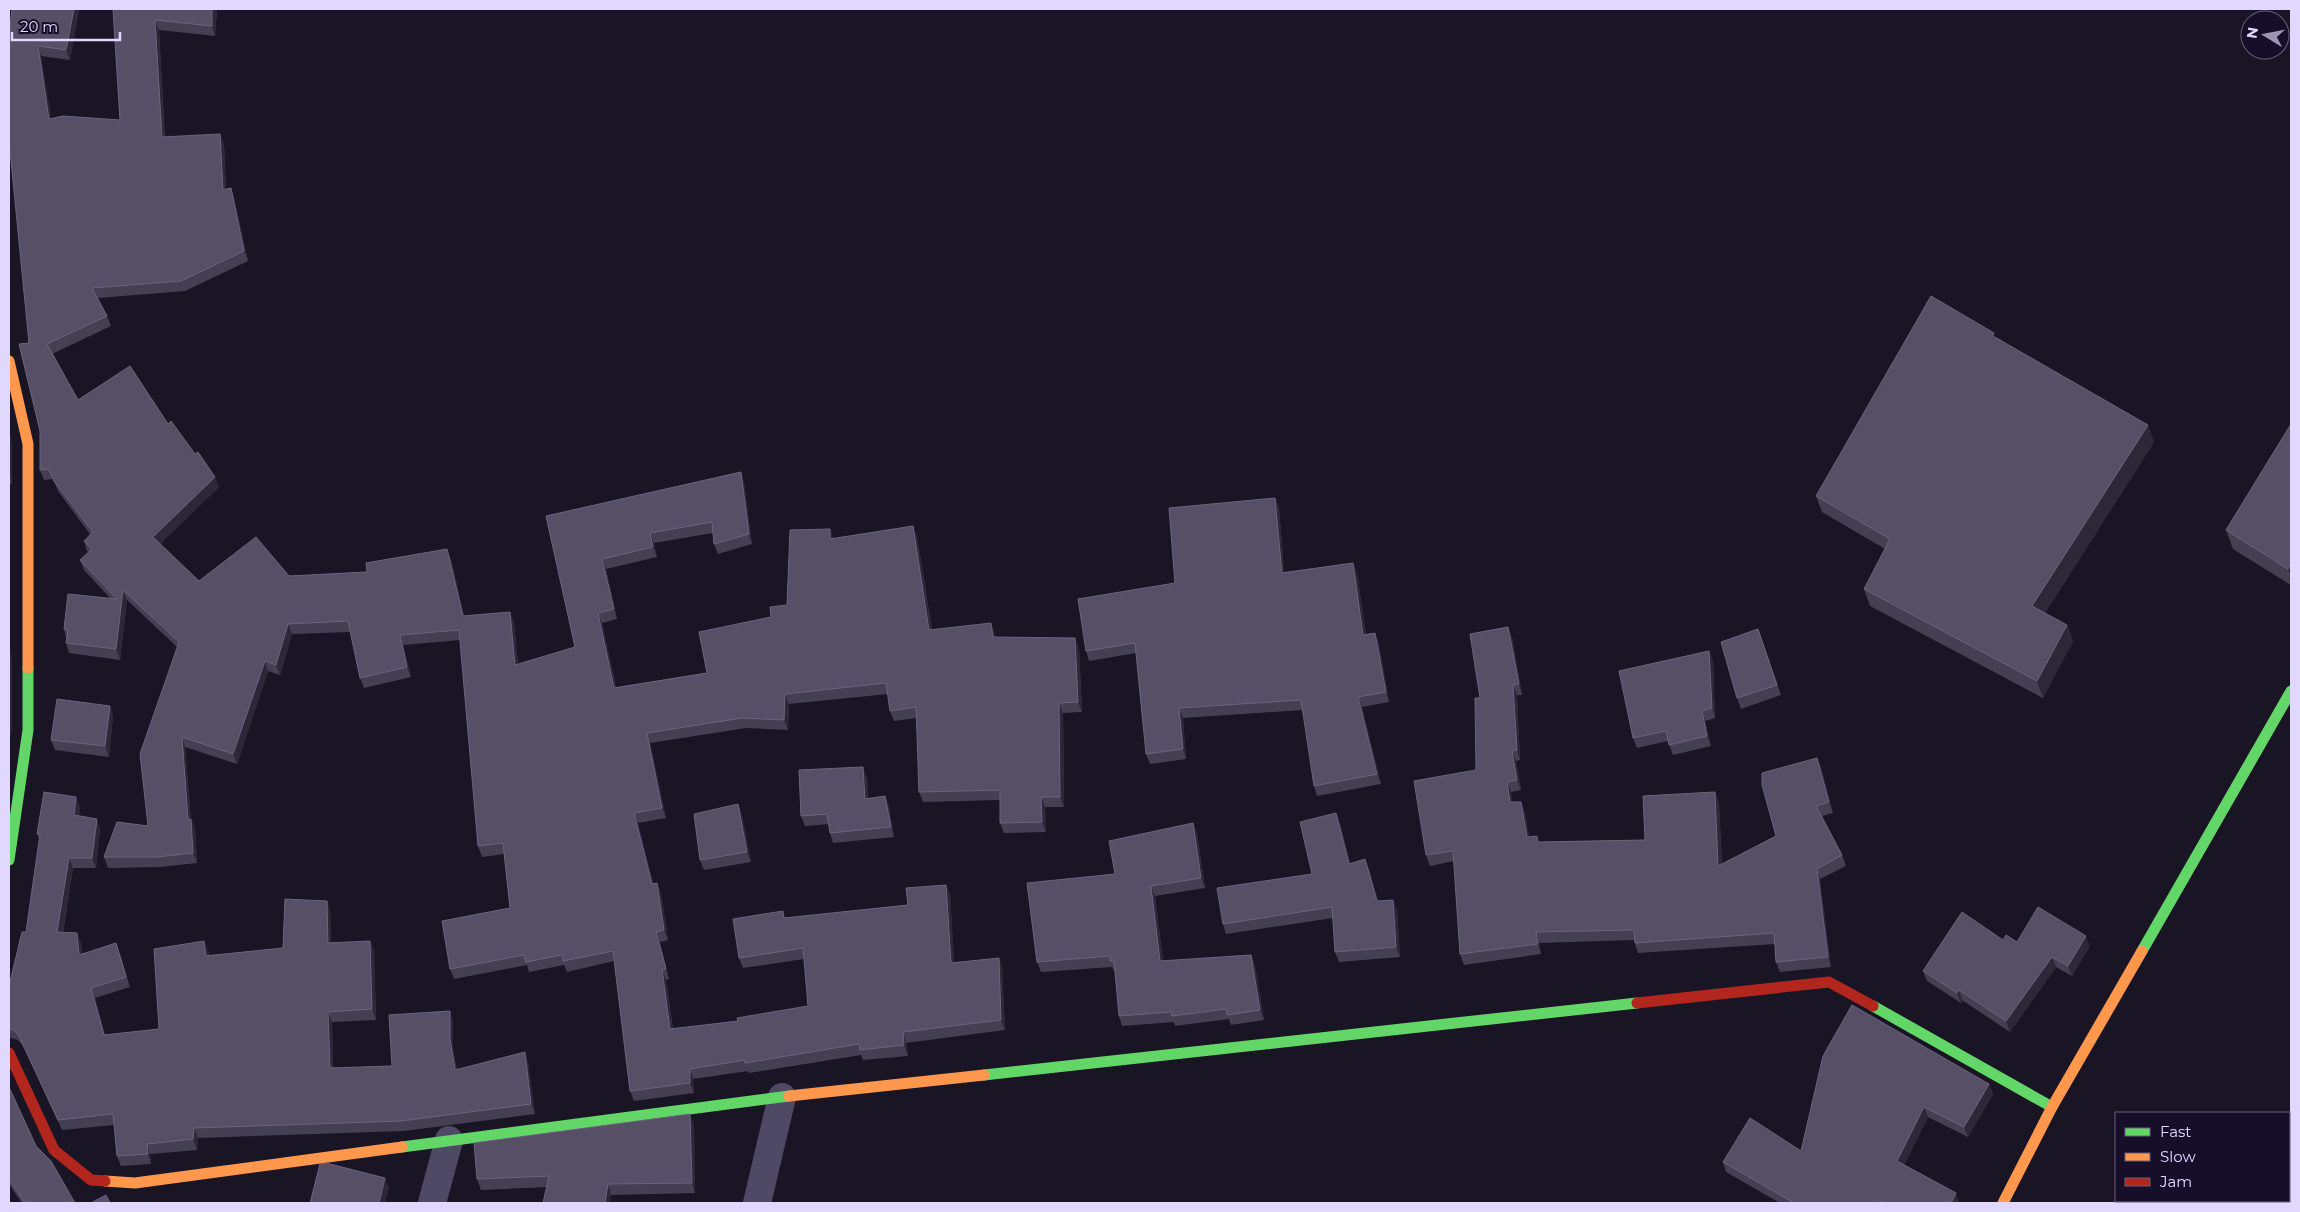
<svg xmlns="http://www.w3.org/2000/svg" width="2300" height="1212" viewBox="0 0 2300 1212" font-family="Montserrat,sans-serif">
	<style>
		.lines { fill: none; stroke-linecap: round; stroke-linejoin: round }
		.street { stroke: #4e4a65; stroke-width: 28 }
		.fast { stroke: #63d668; stroke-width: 11 }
		.slow { stroke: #ff974d; stroke-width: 11 }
		.jam { stroke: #b3261e; stroke-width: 11 }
		.wall { fill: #453f53 }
		.shaded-wall { fill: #2d2738 }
		.building { fill: #564f65; stroke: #6b647e }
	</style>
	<rect width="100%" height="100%" fill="#1a1524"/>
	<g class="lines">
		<g class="street">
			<polyline points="432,1203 449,1140"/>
			<polyline points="757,1203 782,1097"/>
		</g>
		<g class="fast">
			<polyline points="9,860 28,730 28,668"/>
			<polyline points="2142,951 2291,691"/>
			<polyline points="1873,1006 2052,1107"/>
			<polyline points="984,1075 1637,1003"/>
			<polyline points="402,1147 789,1096"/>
		</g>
		<g class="slow">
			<polyline points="9,361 28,444 28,668"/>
			<polyline points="789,1096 984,1075"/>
			<polyline points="105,1181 135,1183 402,1147"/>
			<polyline points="2003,1203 2052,1107 2142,951"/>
		</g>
		<g class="jam">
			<polyline points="1637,1003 1829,982 1873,1006"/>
			<polyline points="9,1053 54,1150 91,1180 105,1181"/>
		</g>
	</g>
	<g class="wall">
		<polygon points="12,9 79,9 70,60 41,56 51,119 120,120 113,9 217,9 215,36 159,30 165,137 220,134 224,144 226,189 231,188 234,198 248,261 185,291 98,298 107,316 111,326 52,354 78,400 168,424 219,487 160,544 199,581 367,572 451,559 464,616 514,622 518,665 575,647 546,516 744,482 752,544 718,554 714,544 713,533 654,543 657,557 606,569 617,619 602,623 616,687 707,673 771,617 787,605 834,539 917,536 932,630 995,633 995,637 1079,648 1082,712 1063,713 1064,807 1045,807 1046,832 1004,833 1000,823 1000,800 923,802 919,792 917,718 894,721 890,711 888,694 789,704 788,730 746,728 650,743 666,818 638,823 653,883 657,883 661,893 668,940 660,942 669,979 666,980 673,1029 738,1021 808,1006 804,959 743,968 739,958 785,918 908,905 946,885 950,895 954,963 999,958 1002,968 1005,1030 906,1043 908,1056 863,1060 861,1055 749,1073 748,1071 693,1079 694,1093 634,1101 630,1091 614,961 567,972 564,965 529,972 527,965 454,979 450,969 510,908 504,854 482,857 478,846 460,640 403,645 411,677 364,688 360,678 350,632 292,634 280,675 268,671 237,764 185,747 191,819 195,829 197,863 160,867 108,868 104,857 148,826 177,647 127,600 120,660 69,653 66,643 66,637 64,629 111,599 84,570 80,560 89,552 87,551 84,541 90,534 58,491 53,479 44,480 40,470 40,431 29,343"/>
		<polygon points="1996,337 2154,442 2045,613 2067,625 2073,641 2043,698 1870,606 1864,589 1885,549 1822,512 1816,496"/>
		<polygon points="2291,424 2291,585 2233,549 2226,530"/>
		<polygon points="9,430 12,446 12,483 9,484"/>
		<polygon points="1275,498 1279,508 1284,572 1353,563 1357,573 1366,635 1375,633 1379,643 1389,702 1362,707 1381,784 1317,796 1314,786 1303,710 1183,718 1186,759 1150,764 1146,754 1136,653 1089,661 1086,651 1175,583"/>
		<polygon points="1508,627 1512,637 1522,695 1517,695 1520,760 1516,761 1521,790 1511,792 1512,802 1525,812 1529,837 1539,842 1645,840 1715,792 1719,803 1722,865 1776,836 1817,758 1821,768 1833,813 1822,816 1842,855 1846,866 1820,879 1831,967 1780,972 1776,962 1775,944 1638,953 1634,940 1539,943 1541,954 1464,965 1460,954 1454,861 1430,866 1426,855 1476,770 1480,698"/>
		<polygon points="1758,629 1781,695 1741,709 1737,698"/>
		<polygon points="1709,651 1713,661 1715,718 1705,721 1711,746 1673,755 1668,741 1637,748 1633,738"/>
		<polygon points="110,706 113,716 109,757 55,750 51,740"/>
		<polygon points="867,777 868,799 885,796 889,807 894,837 833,843 830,833 829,824 805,826 801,816"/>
		<polygon points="738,804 742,815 751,862 704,870 700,860"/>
		<polygon points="80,807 79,816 100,829 96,868 73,868 63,933 81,943 82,954 120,954 130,987 95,998 105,1035 159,1029 208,951 209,955 283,948 327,901 330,911 331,943 370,941 374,951 376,1020 332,1022 333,1068 392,1066 453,1021 453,1049 457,1070 528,1063 535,1114 404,1131 198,1138 197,1150 150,1154 151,1164 121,1166 117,1156 114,1125 62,1130 23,1046 18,1040 11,1038 9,1038 9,986 26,932 40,840 37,834"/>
		<polygon points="1193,823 1197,833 1205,888 1155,896 1163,961 1251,955 1255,966 1264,1020 1231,1025 1229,1019 1175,1026 1174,1022 1122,1026 1119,1016 1115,971 1114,971 1112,967 1041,972 1037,962 1115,874"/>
		<polygon points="1340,823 1350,863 1369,869 1378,901 1397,910 1400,957 1339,962 1335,952 1333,918 1226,934 1223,924 1312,874"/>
		<polygon points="2003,940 2017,942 2090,946 2072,976 2056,967 2010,1032 1962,1000 1961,1003 1927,981 1923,971"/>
		<polygon points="1989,1084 1993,1094 1968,1137 1928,1117 1904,1165 1959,1203 1780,1203 1726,1172 1723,1162 1801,1151"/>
		<polygon points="9,1087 36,1146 75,1203 22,1203 9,1184"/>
		<polygon points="694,1124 695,1193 611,1195 547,1187 481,1190 477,1179"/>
	</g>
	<g class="shaded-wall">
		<polygon points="74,9 79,9 70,60 66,50"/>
		<polygon points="212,9 217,9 215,36 212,26"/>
		<polygon points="155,20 159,30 165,147 162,137"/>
		<polygon points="38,46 41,56 53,129 49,119"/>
		<polygon points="220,134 224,144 226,200 223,190"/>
		<polygon points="231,188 234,198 248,261 244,251"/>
		<polygon points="2148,425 2154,442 2039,623 2032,606"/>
		<polygon points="9,430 12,446 12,483 9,473"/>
		<polygon points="741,472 744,482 752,544 749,534"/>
		<polygon points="215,477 219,487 157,547 153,537"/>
		<polygon points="1275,498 1279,508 1285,583 1282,573"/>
		<polygon points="913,526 917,536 933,640 929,630"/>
		<polygon points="830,529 834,539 830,539"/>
		<polygon points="650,533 654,543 657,557 653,547"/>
		<polygon points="447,549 451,559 466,626 463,616"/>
		<polygon points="602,559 606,569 617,619 614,609"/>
		<polygon points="1353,563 1357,573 1367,645 1363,635"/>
		<polygon points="2291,564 2291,577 2288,569"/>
		<polygon points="123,590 127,600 120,660 116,649"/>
		<polygon points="510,612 514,622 519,675 515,665"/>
		<polygon points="598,613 602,623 618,698 614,688"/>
		<polygon points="991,623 995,633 996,647 993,637"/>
		<polygon points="288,624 292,634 280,675 276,665"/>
		<polygon points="2067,625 2073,641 2043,698 2037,681"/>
		<polygon points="1508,627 1512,637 1522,695 1519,684"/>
		<polygon points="1375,633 1379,643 1389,702 1386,692"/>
		<polygon points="400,635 403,645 411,677 407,667"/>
		<polygon points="1075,638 1079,648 1082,712 1078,702"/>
		<polygon points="9,648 12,658 12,729 9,744"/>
		<polygon points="1709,651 1713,661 1715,718 1712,708"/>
		<polygon points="265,661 268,671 237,764 233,754"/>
		<polygon points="1513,685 1517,695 1520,760 1517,750"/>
		<polygon points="785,694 789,704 788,730 784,720"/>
		<polygon points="1358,697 1362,707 1381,784 1377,774"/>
		<polygon points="1059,703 1063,713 1064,807 1060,797"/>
		<polygon points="110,706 113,716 109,757 105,746"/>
		<polygon points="1179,708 1183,718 1186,759 1183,749"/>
		<polygon points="1702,711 1705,721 1711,746 1707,736"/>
		<polygon points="647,733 650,743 666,818 662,808"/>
		<polygon points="182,737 185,747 192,830 188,819"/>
		<polygon points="1512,751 1516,761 1521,790 1517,780"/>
		<polygon points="1817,758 1821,768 1833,813 1829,802"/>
		<polygon points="863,767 867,777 869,809 865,799"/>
		<polygon points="1507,782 1511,792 1513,812 1510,802"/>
		<polygon points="1715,792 1719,803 1722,876 1718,866"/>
		<polygon points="885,796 889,807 894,837 891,827"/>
		<polygon points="76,797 80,807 78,825 74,815"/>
		<polygon points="1041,797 1045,807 1046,832 1042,822"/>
		<polygon points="1521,802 1525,812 1531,848 1527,837"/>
		<polygon points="738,804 742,815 751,862 747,852"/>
		<polygon points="634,813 638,823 656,894 652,884"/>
		<polygon points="1336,813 1340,823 1352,874 1349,864"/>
		<polygon points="97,819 100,829 96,868 92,858"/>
		<polygon points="191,819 195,829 197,863 193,853"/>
		<polygon points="1193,823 1197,833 1205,888 1201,878"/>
		<polygon points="69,858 73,868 61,943 57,932"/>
		<polygon points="1365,859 1369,869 1381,912 1377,901"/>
		<polygon points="1817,869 1820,879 1831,967 1828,957"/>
		<polygon points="657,883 661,893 668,940 664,930"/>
		<polygon points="946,885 950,895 955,973 951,963"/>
		<polygon points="1151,886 1155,896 1164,971 1160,961"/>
		<polygon points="1393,900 1397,910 1400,957 1396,947"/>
		<polygon points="327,901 330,911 332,954 328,943"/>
		<polygon points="656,932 660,942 669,979 666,969"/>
		<polygon points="1536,932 1539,943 1541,954 1538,944"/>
		<polygon points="77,933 81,943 83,965 79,955"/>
		<polygon points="2086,936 2090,946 2072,976 2068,966"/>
		<polygon points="204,941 208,951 210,966 206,956"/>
		<polygon points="370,941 374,951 376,1020 372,1009"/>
		<polygon points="1251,955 1255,966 1264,1020 1260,1010"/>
		<polygon points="2052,957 2056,967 2010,1032 2006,1021"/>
		<polygon points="999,958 1002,968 1005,1030 1001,1020"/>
		<polygon points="662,969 666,980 674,1039 670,1029"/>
		<polygon points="91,988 95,998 107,1045 104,1035"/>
		<polygon points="1959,990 1962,1000 1961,1003 1957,993"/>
		<polygon points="450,1011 453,1021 453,1049 458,1081 455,1070 450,1039"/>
		<polygon points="328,1012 332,1022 333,1078 330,1068"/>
		<polygon points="903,1032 906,1043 908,1056 904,1045"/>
		<polygon points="525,1052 528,1063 535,1114 531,1104"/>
		<polygon points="690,1069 693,1079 694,1093 690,1083"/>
		<polygon points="1989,1084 1993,1094 1968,1137 1964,1127"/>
		<polygon points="1924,1107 1928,1117 1901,1171 1897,1161"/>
		<polygon points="690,1114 694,1124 695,1193 692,1183"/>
		<polygon points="194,1128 198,1138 197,1150 193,1139"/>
		<polygon points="147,1144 150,1154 151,1164 148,1154"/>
		<polygon points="385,1178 389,1188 385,1203 379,1203"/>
		<polygon points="608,1184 611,1195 610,1203 605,1203"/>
		<polygon points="1956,1193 1959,1203 1951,1203"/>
	</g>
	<g class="building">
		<polygon points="12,9 74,9 66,50 38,46 49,119 63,116 120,120 113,9 212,9 212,26 155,20 162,137 220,134 223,190 231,188 244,251 181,281 92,288 107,316 47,344 78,400 130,366 168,424 171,421 195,454 198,452 215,477 153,537 199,581 256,537 289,576 367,572 366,563 447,549 463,616 510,612 515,665 575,647 546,516 741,472 749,534 714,544 712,522 650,533 653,547 602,559 614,609 598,613 614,688 707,673 699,632 771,617 770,607 787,605 790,530 830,529 830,539 913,526 929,630 991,623 993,637 1075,638 1078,702 1059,703 1060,797 1041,797 1042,822 1000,823 1000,790 919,792 916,707 890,711 886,683 785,694 784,720 742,718 647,733 662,808 634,813 652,884 657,883 664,930 656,932 666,969 662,969 670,1029 738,1021 737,1018 808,1006 803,948 739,958 733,919 783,911 784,918 908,905 906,888 946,885 951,963 999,958 1001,1020 903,1032 904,1045 860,1050 859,1044 745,1063 745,1060 690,1069 690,1083 630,1091 613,951 563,961 562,955 526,962 524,955 450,969 442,921 510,908 503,843 478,846 459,630 400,635 407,667 360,678 348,621 288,624 276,665 265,661 233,754 182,737 188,819 191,819 193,853 157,857 104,857 117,822 148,826 140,754 179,642 123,590 116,649 66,643 68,630 64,629 68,594 117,599 80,560 92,549 84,541 93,532 54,481 49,469 40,470 40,431 19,344 29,343 9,140 9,36"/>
		<polygon points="1931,296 1994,333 1993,336 2148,425 2032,606 2067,625 2037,681 1864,589 1890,539 1816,496"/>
		<polygon points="2291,424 2291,564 2288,569 2226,530"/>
		<polygon points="1275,498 1282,573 1353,563 1363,635 1375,633 1386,692 1358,697 1377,774 1314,786 1301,700 1179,708 1183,749 1146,754 1135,643 1086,651 1078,599 1175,583 1169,508"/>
		<polygon points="1508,627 1519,684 1513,685 1517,750 1512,751 1517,780 1507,782 1510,802 1521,802 1527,837 1537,836 1538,842 1645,840 1643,796 1715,792 1718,866 1776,836 1762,785 1762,773 1817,758 1829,802 1816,806 1842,855 1817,869 1828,957 1776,962 1774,933 1635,943 1634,930 1536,932 1538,944 1460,954 1453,851 1426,855 1414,781 1476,770 1475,698 1480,698 1470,634"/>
		<polygon points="1758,629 1777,685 1737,698 1721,642"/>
		<polygon points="1709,651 1712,708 1702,711 1707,736 1669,745 1666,731 1633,738 1619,671"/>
		<polygon points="57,699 110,706 105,746 51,740"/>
		<polygon points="863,767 865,799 885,796 891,827 830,833 827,814 801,816 799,770"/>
		<polygon points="44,792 76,797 74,815 97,819 92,858 69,858 57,932 77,933 79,955 116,943 126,977 91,988 104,1035 159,1029 154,949 204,941 206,956 283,948 285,899 327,901 328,943 370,941 372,1009 328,1012 330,1068 392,1066 389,1015 450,1011 450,1039 455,1070 525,1052 531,1104 401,1121 194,1128 193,1139 147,1144 148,1154 117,1156 113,1114 58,1120 19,1036 14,1030 9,1028 9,986 22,932 26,932 40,834 37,834"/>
		<polygon points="738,804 747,852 700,860 694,814"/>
		<polygon points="1336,813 1349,864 1365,859 1377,901 1393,900 1396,947 1335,952 1332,907 1223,924 1217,888 1312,874 1300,822"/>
		<polygon points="1193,823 1201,878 1151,886 1160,961 1251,955 1260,1010 1227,1015 1226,1009 1172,1016 1171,1012 1119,1016 1114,961 1110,961 1110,956 1037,962 1027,883 1115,874 1109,841"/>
		<polygon points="2038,907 2086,936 2068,966 2052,957 2006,1021 1959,990 1957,993 1923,971 1962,912 2003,940 2006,935 2017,942"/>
		<polygon points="1852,1005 1989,1084 1964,1127 1924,1107 1897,1161 1956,1193 1951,1203 1883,1203 1878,1200 1876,1203 1794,1203 1723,1162 1750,1118 1801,1151 1823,1056"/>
		<polygon points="9,1087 36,1146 51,1161 75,1203 25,1203 9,1179"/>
		<polygon points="690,1114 692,1183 608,1184 605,1203 543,1203 549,1176 477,1179 474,1143"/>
		<polygon points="326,1163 385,1178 379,1203 310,1203 320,1164"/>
		<polygon points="106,1195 110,1203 91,1203"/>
	</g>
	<rect width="2300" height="1212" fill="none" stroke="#e1d8ff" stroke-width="20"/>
	<rect x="2115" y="1112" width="175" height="90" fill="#170f2a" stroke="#685f7f"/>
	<rect x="2125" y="1128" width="25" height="8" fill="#63d668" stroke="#685f7f"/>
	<text x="2160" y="1137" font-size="15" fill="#e1d8ff">Fast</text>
	<rect x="2125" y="1153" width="25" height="8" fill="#ff974d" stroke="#685f7f"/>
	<text x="2160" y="1162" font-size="15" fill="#e1d8ff">Slow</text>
	<rect x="2125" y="1178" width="25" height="8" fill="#b3261e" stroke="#685f7f"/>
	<text x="2160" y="1187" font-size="15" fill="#e1d8ff">Jam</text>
	<g transform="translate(2265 35) rotate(280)"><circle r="24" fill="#170f2a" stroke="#685f7f"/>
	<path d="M0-4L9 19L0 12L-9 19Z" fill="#9b94b2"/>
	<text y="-8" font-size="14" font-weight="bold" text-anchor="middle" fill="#e1d8ff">N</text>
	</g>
	<path d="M12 32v8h108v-8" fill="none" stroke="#e1d8ff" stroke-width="2.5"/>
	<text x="20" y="32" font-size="15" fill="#e1d8ff" stroke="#170f2a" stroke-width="4" paint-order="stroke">20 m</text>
</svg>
